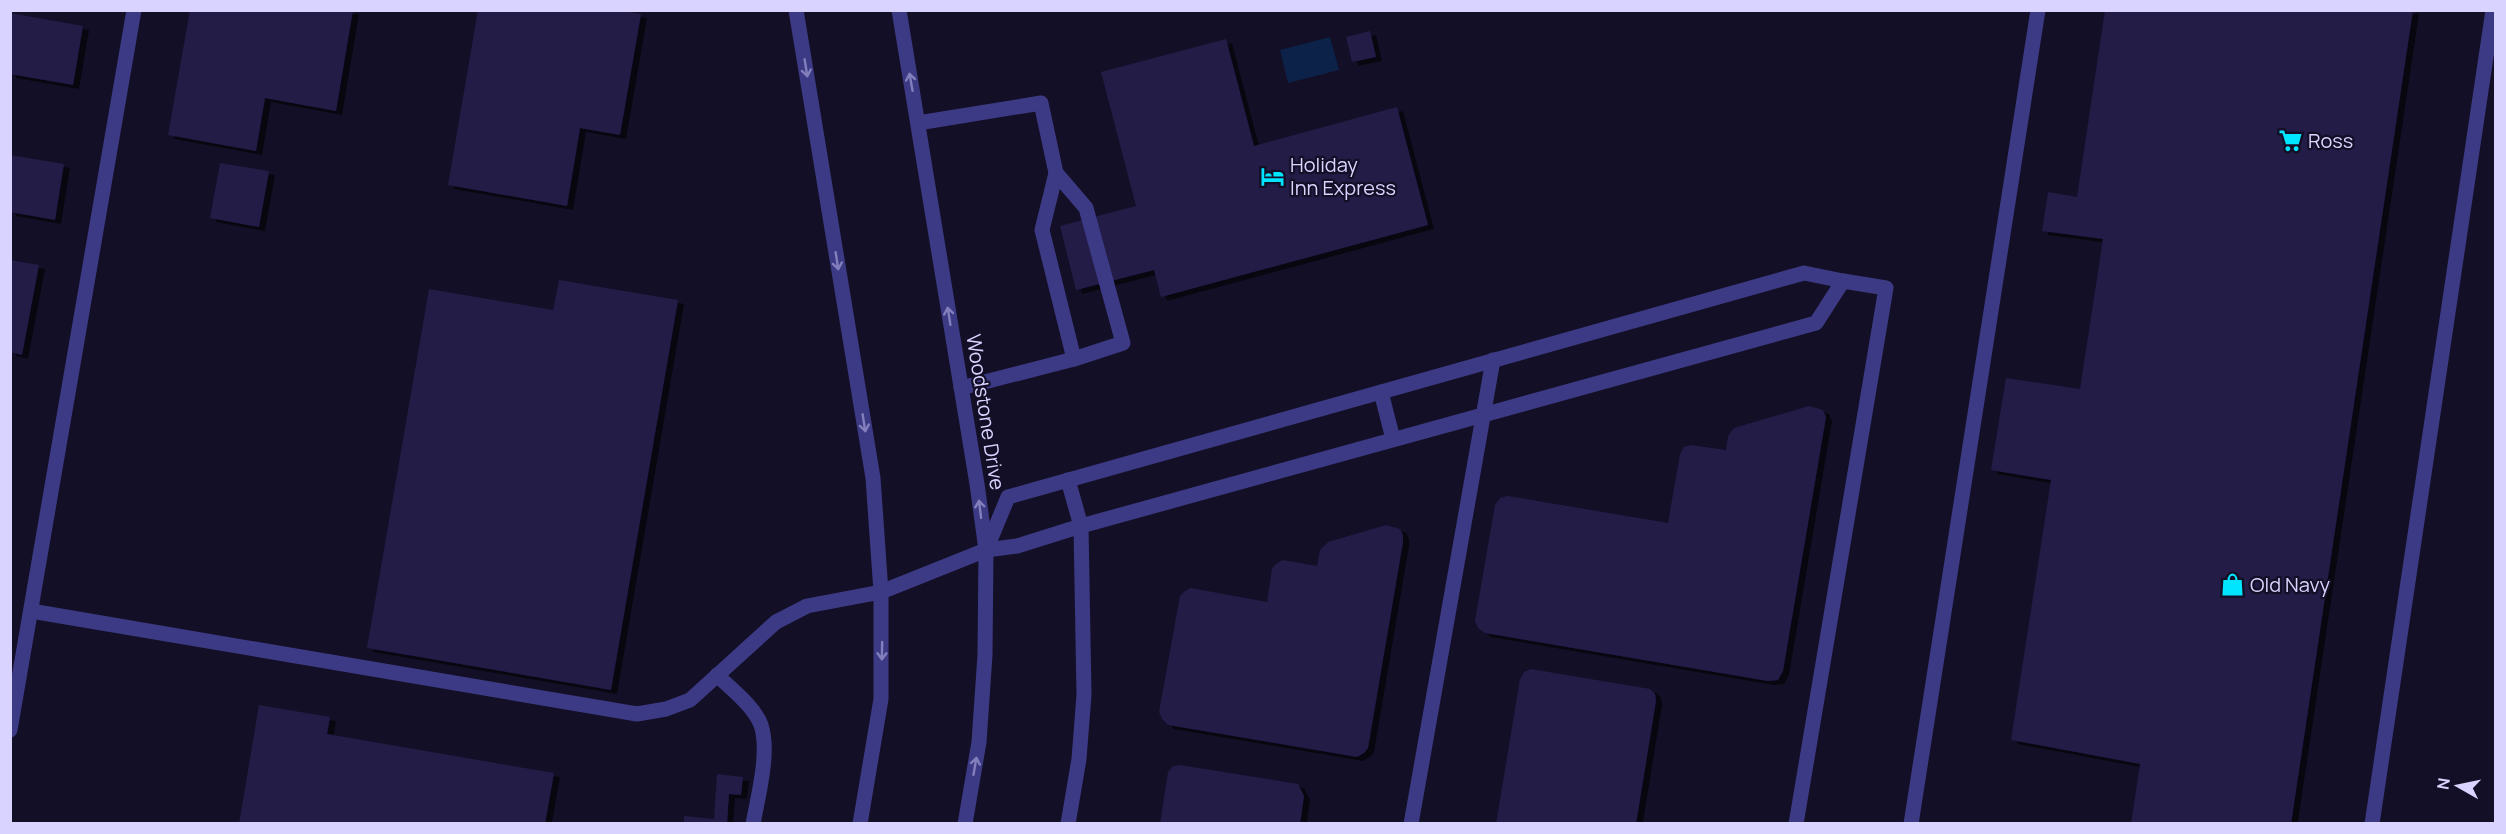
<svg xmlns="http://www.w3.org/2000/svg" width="2506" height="834" viewBox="0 0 2506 834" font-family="Manrope,sans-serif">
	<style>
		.water { fill: #0c2248 }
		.building { fill: #241b47; filter: url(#shadow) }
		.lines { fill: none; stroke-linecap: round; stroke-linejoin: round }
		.service { stroke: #3d3a85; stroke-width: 15 }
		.minor { stroke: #3d3a85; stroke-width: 15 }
		.oneway { stroke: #837fbc }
		.labels { text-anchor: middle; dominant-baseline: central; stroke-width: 4.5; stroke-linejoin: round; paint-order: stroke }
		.poi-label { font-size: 20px; fill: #d9d4ff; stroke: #130f26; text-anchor: start }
		.street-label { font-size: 20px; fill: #d9d4ff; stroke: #130f26 }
	</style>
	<defs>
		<filter id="shadow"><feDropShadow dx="6" dy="4" stdDeviation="0" flood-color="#0009"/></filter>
	</defs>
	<rect width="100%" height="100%" fill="#130f26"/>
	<polygon class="water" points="1330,37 1339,70 1288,83 1280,50"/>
	<g class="building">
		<polygon points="190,10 353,10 336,111 265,98 256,151 168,135"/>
		<polygon points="478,10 618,10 641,14 620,135 580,128 567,206 448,185"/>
		<polygon points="2105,10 2413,10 2291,824 2131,824 2140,764 2011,740 2051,480 1991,470 2006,378 2080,389 2103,239 2042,231 2048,192 2077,197"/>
		<polygon points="10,13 83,26 73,85 10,74"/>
		<polygon points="1370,31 1376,57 1352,62 1346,37"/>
		<polygon points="1226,39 1254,146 1397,107 1428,225 1161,297 1154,270 1076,290 1060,226 1136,206 1101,72"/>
		<polygon points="10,155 64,164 55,220 10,212"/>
		<polygon points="220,163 269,171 259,227 210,218"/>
		<polygon points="10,260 39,265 22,355 10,352"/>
		<polygon points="559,280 678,300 611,690 367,648 429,289 553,310"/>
		<polygon points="1809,406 1823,410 1826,417 1783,671 1778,680 1768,681 1485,633 1478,628 1475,621 1495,505 1500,498 1508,496 1668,523 1680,454 1684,447 1691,445 1726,450 1728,436 1734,428"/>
		<polygon points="1386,525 1400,529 1403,535 1403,542 1368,748 1364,753 1357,757 1168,725 1162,719 1159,712 1180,596 1185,591 1191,588 1267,602 1272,569 1276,564 1283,560 1317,566 1320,550 1328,542"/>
		<polygon points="1531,669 1650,689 1655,694 1656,701 1636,824 1496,824 1520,679 1524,672"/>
		<polygon points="259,705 330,717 327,734 554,773 545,824 239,824"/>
		<polygon points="1180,765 1298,784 1304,796 1300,824 1160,824 1168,772 1173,766"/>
		<polygon points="717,774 743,777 741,795 729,794 727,824 684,824 684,816 714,819"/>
	</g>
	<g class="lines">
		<g class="service">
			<polyline points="918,123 1041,103 1056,173 1042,230 1074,359"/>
			<polyline points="961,388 1074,359 1123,343 1086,208 1056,173"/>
			<polyline points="1381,392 1393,439"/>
			<polyline points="1068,480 1081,526 1084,695 1079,759 1068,824"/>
			<polyline points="986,550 1008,497 1804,273 1843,281"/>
			<polyline points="31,611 637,714 666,709 690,700 776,622 807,606 881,592 986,550 1017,546 1081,526 1816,323 1843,281 1886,288 1796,824"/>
			<path d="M717,675C731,689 754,706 761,725C770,752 758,796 753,824"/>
			<polyline points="10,730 134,10"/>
			<polyline points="1411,824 1493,360"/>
			<polyline points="1911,824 2038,10"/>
			<polyline points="2372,824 2493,10"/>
		</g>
		<g class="minor">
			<polyline points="796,10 873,478 881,592 881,699 860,824"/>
			<polyline points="899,10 977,484 986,550 985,655 979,742 965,824"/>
		</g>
	</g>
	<defs><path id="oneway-shaft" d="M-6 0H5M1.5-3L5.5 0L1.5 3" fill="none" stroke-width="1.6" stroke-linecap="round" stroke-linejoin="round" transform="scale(1.5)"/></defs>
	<g class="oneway">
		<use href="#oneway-shaft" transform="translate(806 68) rotate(81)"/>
		<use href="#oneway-shaft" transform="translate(911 82) rotate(-100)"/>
		<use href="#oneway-shaft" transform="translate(837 261) rotate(81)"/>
		<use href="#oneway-shaft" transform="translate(949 316) rotate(-99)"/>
		<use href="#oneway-shaft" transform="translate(864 423) rotate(81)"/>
		<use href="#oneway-shaft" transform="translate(980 509) rotate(-97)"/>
		<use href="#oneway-shaft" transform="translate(882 651) rotate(91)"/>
		<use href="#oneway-shaft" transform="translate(975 766) rotate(-80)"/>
	</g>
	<defs>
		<symbol id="supermarket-bare" viewBox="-9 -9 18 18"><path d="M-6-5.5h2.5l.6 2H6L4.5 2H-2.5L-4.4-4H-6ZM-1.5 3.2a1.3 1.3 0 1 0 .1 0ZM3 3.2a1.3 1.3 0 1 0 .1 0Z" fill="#00e5ff" stroke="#130f26" stroke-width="2.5" paint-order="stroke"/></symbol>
		<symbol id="hotel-bare" viewBox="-9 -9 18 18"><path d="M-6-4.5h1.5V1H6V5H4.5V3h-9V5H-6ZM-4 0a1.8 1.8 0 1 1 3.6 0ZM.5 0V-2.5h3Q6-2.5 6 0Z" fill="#00e5ff" stroke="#130f26" stroke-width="2.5" paint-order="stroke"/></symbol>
		<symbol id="shop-bare" viewBox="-9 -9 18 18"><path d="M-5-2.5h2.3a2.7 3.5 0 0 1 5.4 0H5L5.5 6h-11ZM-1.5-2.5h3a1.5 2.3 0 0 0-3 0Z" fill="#00e5ff" stroke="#130f26" stroke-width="2.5" paint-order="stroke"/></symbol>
	</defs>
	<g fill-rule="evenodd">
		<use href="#supermarket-bare" x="2274" y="124" width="33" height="33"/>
		<use href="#hotel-bare" x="1256" y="160" width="33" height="33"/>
		<use href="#shop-bare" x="2216" y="568" width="33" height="33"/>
	</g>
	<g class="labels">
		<g class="poi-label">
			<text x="2308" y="140">Ross</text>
			<text x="1290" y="164">Holiday<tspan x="1290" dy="23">Inn Express</tspan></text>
			<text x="2250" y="584">Old Navy</text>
		</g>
		<g class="street-label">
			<text transform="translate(986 412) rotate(81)">Woodstone Drive</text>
		</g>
	</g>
	<rect width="2506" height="834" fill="none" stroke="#d9d4ff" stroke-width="24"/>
	<g transform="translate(2458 786) rotate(279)" stroke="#130f26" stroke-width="4.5" paint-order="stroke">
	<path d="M0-4.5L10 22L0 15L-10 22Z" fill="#d9d4ff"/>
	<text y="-9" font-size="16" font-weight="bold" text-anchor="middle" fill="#d9d4ff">N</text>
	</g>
</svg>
